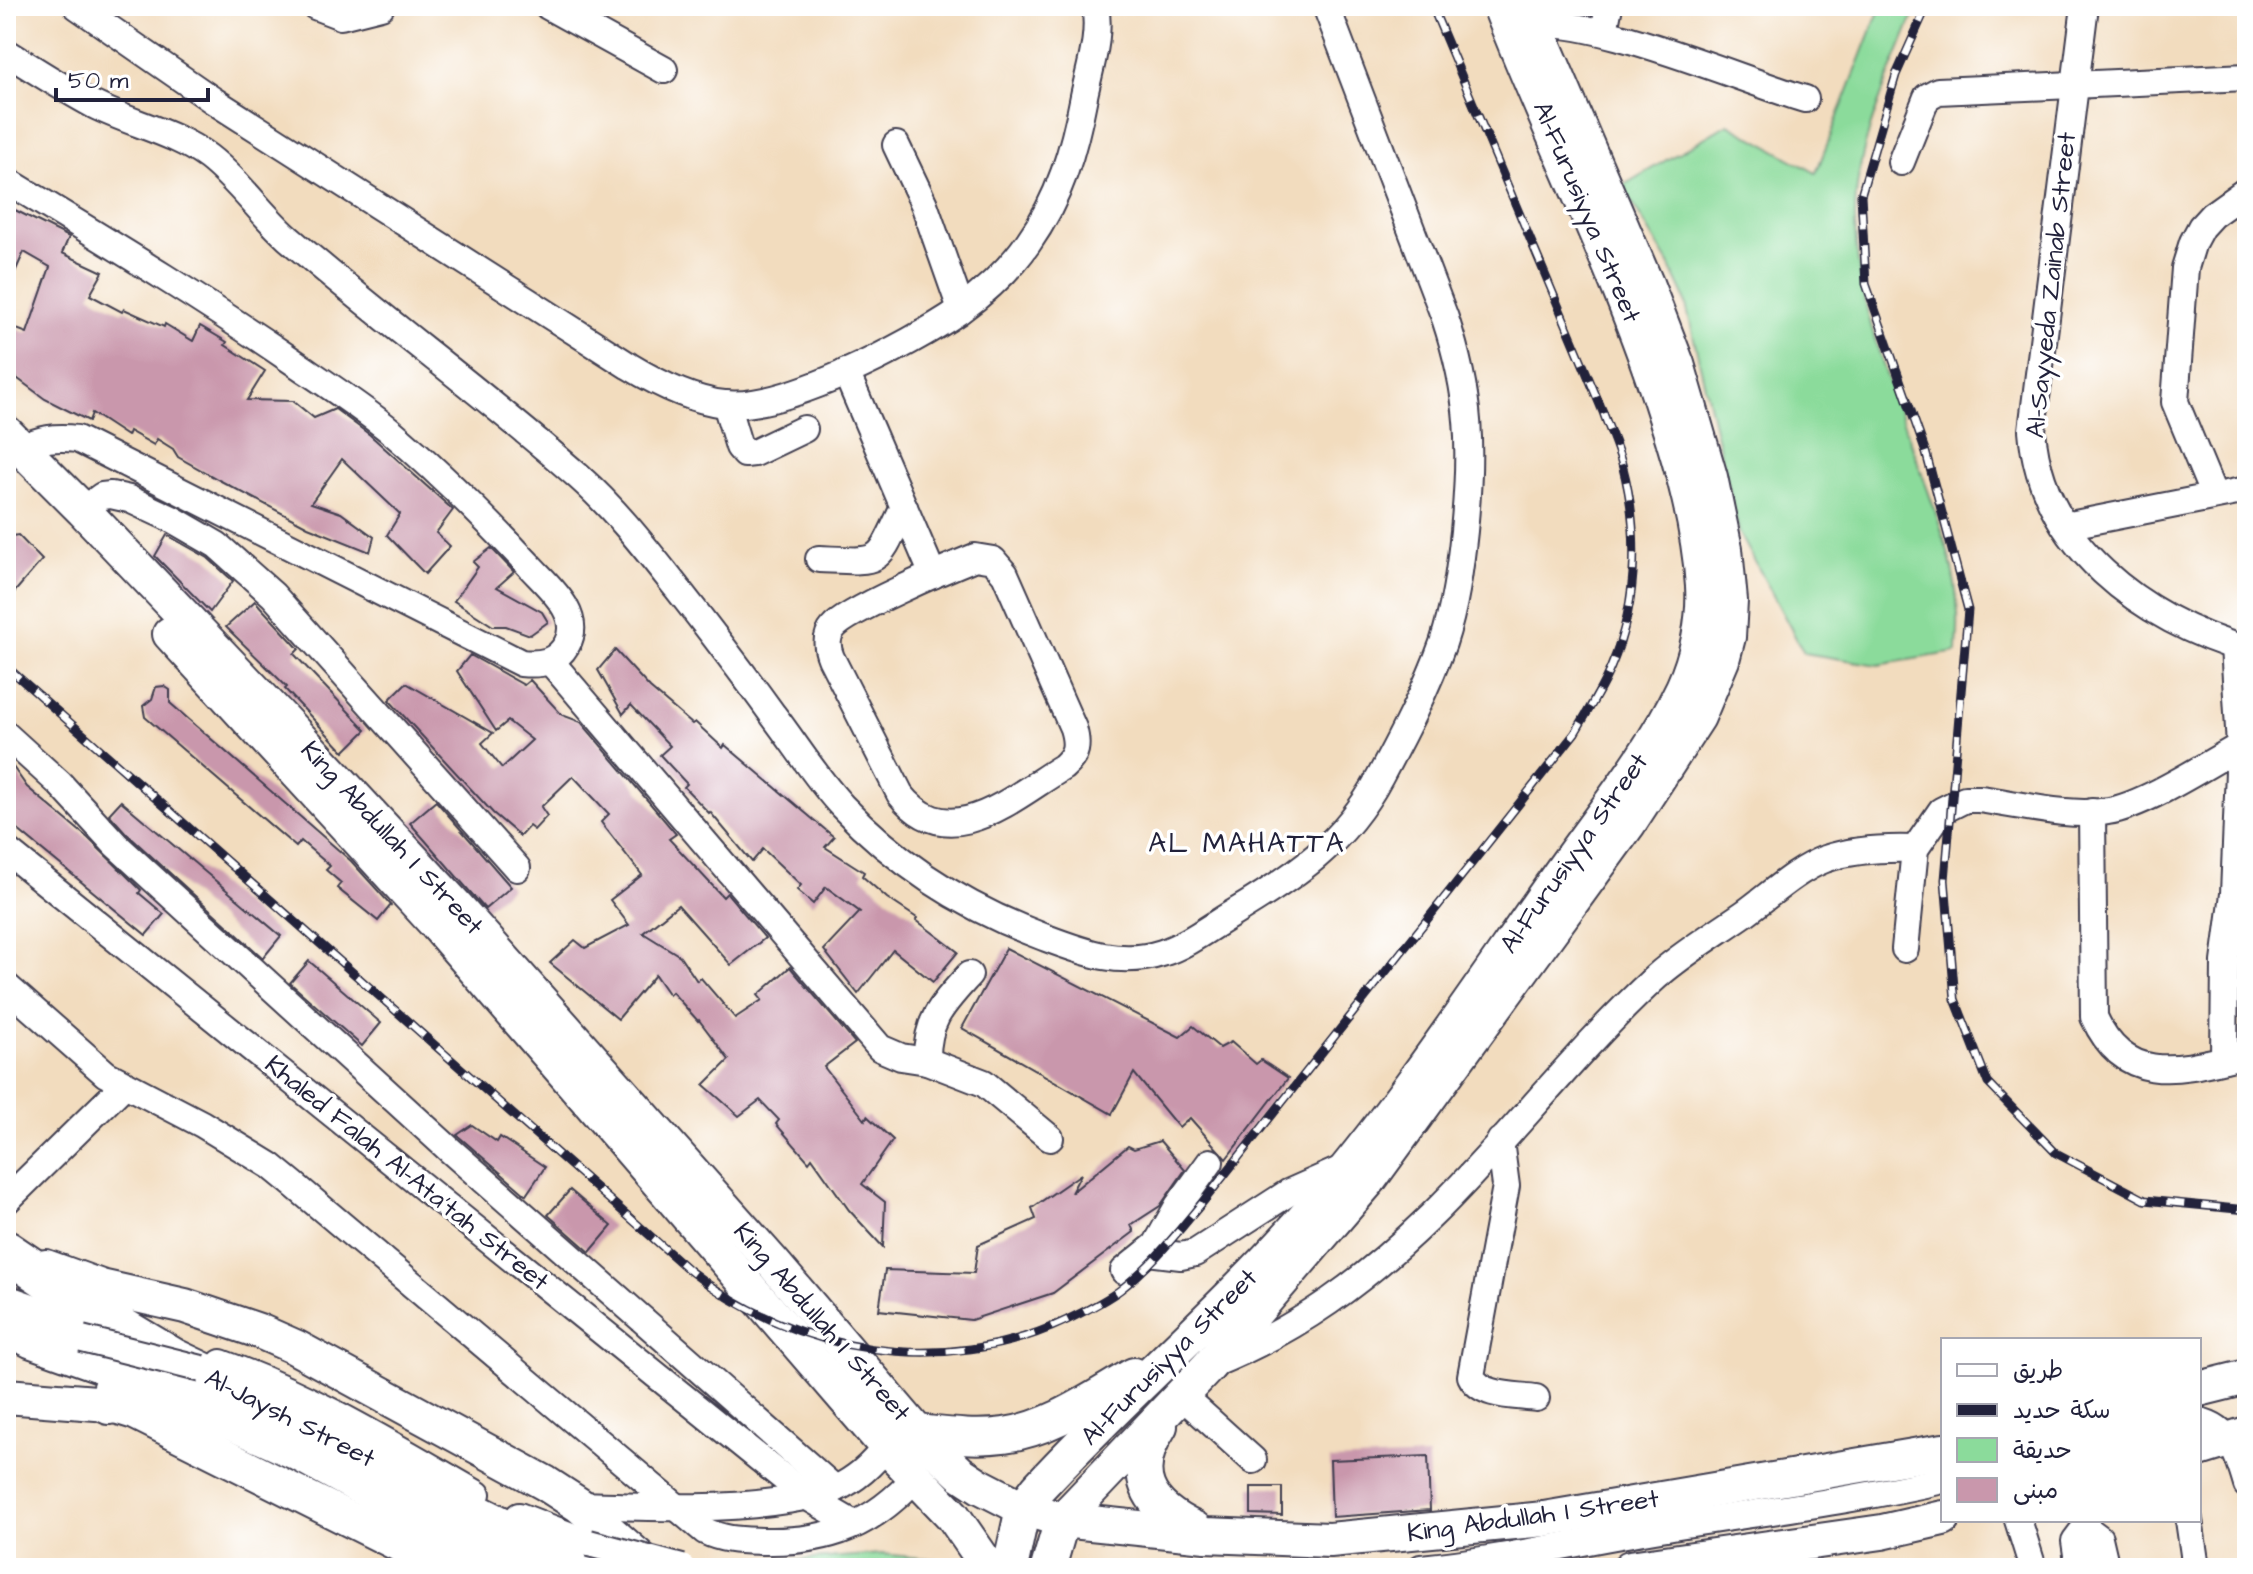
<svg xmlns="http://www.w3.org/2000/svg" width="2253" height="1574" viewBox="0 0 2253 1574" font-family="'Architects Daughter','Playpen Sans Arabic',sans-serif">
	<style>
		.green { fill: #8bdb9b; stroke: #567e6b; stroke-width: 2 }
		.building { fill: #c997ac }
		.lines { fill: none; stroke-linecap: round; stroke-linejoin: round }
		.minor-casing { stroke: #413e4f; stroke-width: 30 }
		.major-casing { stroke: #413e4f; stroke-width: 38 }
		.highway-casing { stroke: #413e4f; stroke-width: 44 }
		.minor { stroke: #fff; stroke-width: 26 }
		.major { stroke: #fff; stroke-width: 34 }
		.highway { stroke: #fff; stroke-width: 40 }
		.rail-casing { stroke: #22223b; stroke-width: 9 }
		.rail { stroke: #fff; stroke-width: 6; stroke-dasharray: 18; stroke-linecap: butt }
		.minor-bridge-casing { stroke: #413e4f; stroke-width: 30; stroke-linecap: butt }
		.minor-bridge { stroke: #fff; stroke-width: 26 }
		.labels { text-anchor: middle; dominant-baseline: central; stroke-width: 7; stroke-linejoin: round; paint-order: stroke }
		.street-label { font-size: 26px; fill: #22223b; stroke: #fff }
		.neighbourhood-label { font-size: 28px; letter-spacing: 2px; fill: #22223b; stroke: #fff }
	</style>
	<rect width="100%" height="100%" fill="#fff"/>
	<filter id="ink" filterUnits="userSpaceOnUse"><feTurbulence type="fractalNoise" baseFrequency=".0125" numOctaves="2"/><feDisplacementMap in="SourceGraphic" scale="16" xChannelSelector="R" yChannelSelector="G"/><feConvolveMatrix kernelMatrix="1 2 1 2 8 2 1 2 1" color-interpolation-filters="sRGB"/></filter>
	<filter id="wash" filterUnits="userSpaceOnUse"><feTurbulence type="fractalNoise" baseFrequency=".006" numOctaves="4" result="noise"/><feDisplacementMap in="SourceGraphic" scale="32" xChannelSelector="R" yChannelSelector="G"/><feGaussianBlur stdDeviation="1.8" result="paint"/><feColorMatrix in="noise" values="0 0 0 0 0 0 0 0 0 0 0 0 0 0 0 0 0 1.4 0 .05"/><feComposite in="paint" operator="in"/></filter>
	<g filter="url(#wash)">
		<rect width="100%" height="100%" fill="#f2dcbe"/>
		<g class="green">
			<path d="M1881,6H1917C1890,76 1854,145 1855,221C1856,312 1897,401 1926,485C1941,527 1957,571 1958,615C1959,627 1957,640 1957,652L1878,665L1804,653L1739,532L1684,296L1669,264L1622,186L1728,124L1816,173Z"/>
			<polygon points="882,1554 969,1563 971,1568 730,1568 731,1565"/>
		</g>
		<g id="blocks">
			<g class="building">
				<polygon points="13,209 69,237 62,253 103,272 90,295 122,312 124,309 164,327 165,324 193,341 200,326 227,342 225,345 265,371 247,400 293,401 314,418 335,409 370,435 453,510 436,533 450,546 425,574 387,535 400,514 342,459 311,503 341,513 374,537 370,552 308,527 221,481 178,457 173,449 157,439 154,445 129,431 127,436 92,413 89,421 45,399 6,370 6,325 27,333 50,267 24,252 6,292 6,211 11,214"/>
				<polygon points="18,535 42,560 6,602 6,537"/>
				<polygon points="167,535 208,558 233,581 210,612 155,556"/>
				<polygon points="491,548 514,572 497,587 542,612 548,622 530,635 506,626 493,626 454,601 478,567 473,562"/>
				<polygon points="255,601 299,649 294,654 366,730 344,752 285,689 287,687 226,627"/>
				<polygon points="615,650 650,688 692,724 695,722 723,748 725,745 834,837 825,847 864,872 862,876 887,898 917,918 916,920 958,952 933,982 893,950 858,994 824,950 860,912 826,887 813,904 797,890 801,885 763,849 752,862 710,812 709,813 684,787 687,784 660,755 670,746 631,705 623,714 598,670"/>
				<polygon points="470,655 524,685 530,680 562,715 581,722 676,834 669,839 723,897 727,893 765,938 731,965 678,905 643,933 680,956 697,981 701,978 735,1018 762,1000 758,995 790,967 855,1043 824,1067 865,1120 867,1116 893,1140 862,1184 885,1202 883,1247 849,1210 812,1158 809,1162 776,1124 779,1120 760,1100 739,1116 704,1085 729,1060 699,1020 698,1021 672,992 669,995 655,975 618,1019 550,963 575,940 585,948 629,925 610,900 642,875 601,822 609,814 573,776 541,807 547,816 534,830 529,826 520,836 493,813 389,700 406,683 493,733 482,743 502,768 532,740 508,721 496,731 457,671"/>
				<polygon points="164,686 170,690 170,703 351,861 391,905 378,921 337,888 341,883 326,870 330,866 301,841 296,847 145,717 143,706 152,699 156,687"/>
				<polygon points="6,757 27,787 88,838 141,890 139,893 164,914 146,935 6,820"/>
				<polygon points="121,801 281,936 263,958 127,834 109,814"/>
				<polygon points="436,801 511,887 485,909 410,823"/>
				<polygon points="1006,948 1180,1037 1193,1026 1220,1048 1231,1042 1256,1064 1261,1060 1288,1078 1226,1159 1190,1118 1179,1128 1134,1073 1112,1114 962,1028"/>
				<polygon points="309,961 381,1023 362,1046 290,983"/>
				<polygon points="472,1125 497,1142 500,1137 545,1167 526,1195 457,1135"/>
				<polygon points="1160,1141 1185,1170 1160,1206 1131,1225 1134,1232 1053,1293 971,1320 879,1310 885,1270 974,1273 978,1245 1036,1219 1032,1208 1081,1174 1071,1193 1128,1146 1134,1149"/>
				<polygon points="570,1190 612,1226 590,1252 548,1215"/>
				<polygon points="1428,1456 1430,1510 1332,1517 1330,1460"/>
				<polygon points="1251,1487 1282,1487 1282,1515 1251,1514"/>
			</g>
		</g>
	</g>
	<g filter="url(#ink)">
		<use href="#blocks" fill-opacity="0" stroke="#413e4f" stroke-width="2"/>
		<g class="lines">
			<defs>
				<g id="minor">
					<path d="M77,6L214,101L629,366C657,383 690,400 724,404C784,411 909,345 959,311C985,292 1010,269 1028,243C1060,198 1074,149 1084,96C1090,67 1101,35 1095,6"/>
					<polyline points="315,6 341,16 381,6"/>
					<polyline points="548,6 664,70"/>
					<path d="M2085,6L2032,430C2041,546 2143,620 2247,650"/>
					<path d="M1521,28C1571,6 1746,82 1805,99"/>
					<polyline points="1604,31 1609,6"/>
					<path d="M6,52C35,70 64,89 94,105C132,124 174,132 208,157C238,180 260,213 288,238C383,320 485,394 579,477C616,510 646,549 677,588C710,630 742,672 773,715C796,745 816,778 842,806C897,864 966,908 1041,936C1081,951 1119,967 1162,953C1187,945 1210,927 1232,914C1295,876 1344,844 1380,777C1403,734 1427,688 1443,643C1455,607 1460,569 1464,531C1472,450 1471,396 1445,318L1326,6"/>
					<polyline points="896,145 924,204 961,309"/>
					<polyline points="1901,162 1927,97 1938,91 2247,77"/>
					<path d="M6,180C101,238 196,295 288,358C323,382 359,405 392,432C439,472 485,518 527,563C545,584 584,613 567,644C556,663 541,665 521,663L77,439C55,436 41,439 21,448"/>
					<polyline points="846,372 933,575"/>
					<polyline points="726,404 739,447 745,454 754,453 804,429"/>
					<polyline points="2214,496 2175,402 2185,268 2193,242 2201,227 2212,215 2247,190"/>
					<polyline points="83,510 102,496 111,495 129,499 172,519 217,545 273,595 517,868"/>
					<polyline points="2065,526 2247,490"/>
					<path d="M975,557L993,560L1005,574L1073,728C1078,745 1077,755 1063,767C1013,797 949,857 900,794L831,658C827,648 825,637 833,628C846,611 950,567 975,557Z"/>
					<path d="M819,559C884,562 876,566 904,507"/>
					<polyline points="551,662 880,1048 901,1057 927,1061 984,1083 1050,1138"/>
					<polyline points="6,735 60,784 116,845 451,1151 835,1489"/>
					<path d="M2092,812L2094,1017C2127,1090 2185,1068 2247,1054"/>
					<polyline points="6,850 806,1496 854,1524"/>
					<path d="M1905,949L1915,849L1941,811L1965,799H1979C2018,804 2069,818 2108,811C2143,806 2206,765 2240,746"/>
					<path d="M6,986L106,1074L202,1124L271,1166L293,1184L705,1531C725,1541 744,1540 766,1541C829,1542 873,1525 916,1477"/>
					<polyline points="2224,1059 2225,962 2234,894 2240,746 2234,646"/>
					<path d="M927,1061C926,1020 943,1004 969,975"/>
					<path d="M1500,1141L1506,1186L1471,1376C1481,1397 1516,1395 1536,1398"/>
					<polyline points="6,1201 124,1085"/>
					<polyline points="1148,1252 1181,1256 1195,1253 1288,1193 1349,1166"/>
					<polyline points="1124,1271 1156,1245 1178,1206 1210,1162"/>
					<polyline points="6,1298 89,1327"/>
					<path d="M221,1363C313,1396 392,1445 477,1494"/>
					<path d="M1211,1365C1298,1330 1364,1281 1431,1216C1509,1140 1575,1051 1656,977C1683,953 1715,934 1745,913C1770,895 1796,870 1825,859C1854,849 1885,848 1915,849"/>
					<polyline points="1181,1395 1253,1460"/>
					<path d="M2199,1421C2230,1427 2239,1457 2247,1485"/>
					<path d="M579,1505C649,1507 719,1511 787,1500C803,1497 820,1495 835,1489C857,1479 873,1464 886,1446"/>
					<polyline points="519,1516 589,1543"/>
					<polyline points="2018,1520 2033,1568"/>
					<polyline points="2189,1520 2196,1568"/>
					<path d="M1421,1568C1503,1560 1585,1540 1667,1527C1759,1512 1852,1501 1943,1480"/>
					<polyline points="2079,1568 2075,1541 2081,1533 2091,1532 2099,1538 2106,1568"/>
				</g>
				<g id="major">
					<polyline points="6,433 83,510 280,717 456,906 774,1264 917,1432 960,1473 980,1486 1023,1508 1062,1520 1206,1535 1330,1540 1544,1519 1943,1451"/>
					<polyline points="170,634 436,924 886,1446 953,1516 989,1568"/>
					<polyline points="46,1267 101,1287 185,1306 259,1331 295,1347 545,1483 579,1505 649,1566"/>
					<polyline points="2199,1389 2247,1377"/>
					<polyline points="6,1396 109,1404 135,1412 447,1568"/>
					<path d="M1160,1426C1129,1474 1146,1506 1195,1529"/>
					<path d="M917,1432C946,1435 975,1439 1004,1435C1051,1429 1094,1398 1134,1375"/>
					<polyline points="2199,1449 2247,1434"/>
					<path d="M1010,1568L1023,1508L1038,1488C1126,1393 1225,1309 1310,1212C1401,1108 1477,991 1556,879C1598,819 1652,754 1683,688C1697,658 1705,619 1703,586C1699,527 1683,469 1665,414C1621,274 1553,143 1500,6"/>
					<polyline points="1048,1568 1062,1520 1208,1367 1369,1180 1629,823 1698,717 1722,660 1728,637 1730,601 1725,549 1710,477 1677,364 1647,286 1527,6"/>
					<polyline points="1630,1568 1882,1532 1943,1518"/>
				</g>
				<g id="highway">
					<polyline points="6,1251 105,1318 172,1358 275,1407 471,1512 584,1568"/>
					<polyline points="6,1324 33,1338 120,1369 298,1450 458,1537 520,1568"/>
					<polyline points="109,1404 120,1369"/>
				</g>
			</defs>
			<use href="#minor" class="minor-casing"/>
			<use href="#major" class="major-casing"/>
			<use href="#highway" class="highway-casing"/>
			<use href="#minor" class="minor"/>
			<use href="#major" class="major"/>
			<use href="#highway" class="highway"/>
			<defs>
				<g id="rail">
					<polyline points="1927,6 1896,75 1861,195 1866,284 1926,453 1968,610 1945,880 1955,999 1988,1083 2056,1153 2145,1200 2247,1210"/>
					<path d="M6,666L689,1270C795,1354 944,1379 1067,1320C1085,1311 1104,1302 1120,1290C1154,1264 1180,1229 1207,1197L1575,733C1585,716 1596,698 1605,680C1638,613 1641,534 1622,464C1617,446 1609,429 1603,412L1432,6"/>
				</g>
			</defs>
			<use href="#rail" class="rail-casing"/>
			<use href="#rail" class="rail"/>
			<defs>
				<g id="minor-bridge">
					<polyline points="82,1339 202,1369"/>
					<polyline points="589,1543 682,1568"/>
				</g>
			</defs>
			<use href="#minor-bridge" class="minor-bridge-casing"/>
			<use href="#minor-bridge" class="minor-bridge"/>
		</g>
	</g>
	<g class="labels">
		<g class="street-label">
			<text transform="translate(1587 212) rotate(67)">Al-Furusiyya Street</text>
			<text transform="translate(2051 285) rotate(-84)">Al-Sayyeda Zainab Street</text>
			<text transform="translate(392 838) rotate(47)">King Abdullah I Street</text>
			<text transform="translate(1574 853) rotate(-55)">Al-Furusiyya Street</text>
			<text transform="translate(407 1173) rotate(39)">Khaled Falah Al-Ata’tah Street</text>
			<text transform="translate(822 1322) rotate(49)">King Abdullah I Street</text>
			<text transform="translate(1169 1357) rotate(-45)">Al-Furusiyya Street</text>
			<text transform="translate(290 1418) rotate(27)">Al-Jaysh Street</text>
			<text transform="translate(1533 1516) rotate(-8)">King Abdullah I Street</text>
		</g>
		<g class="neighbourhood-label">
			<text x="1247" y="843">AL MAHATTA</text>
		</g>
	</g>
	<rect width="2253" height="1574" fill="none" stroke="#fff" stroke-width="32"/>
	<rect x="1941" y="1338" width="260" height="184" fill="#ffffff" stroke="#a7a7b1" stroke-width="2"/>
	<rect x="1957" y="1364" width="40" height="12" fill="#ffffff" stroke="#a7a7b1" stroke-width="2"/>
	<text x="2013" y="1378" font-size="24" fill="#22223b">طريق</text>
	<rect x="1957" y="1404" width="40" height="12" fill="#22223b" stroke="#a7a7b1" stroke-width="2"/>
	<text x="2013" y="1418" font-size="24" fill="#22223b">سكة حديد</text>
	<rect x="1957" y="1438" width="40" height="24" fill="#8bdb9b" stroke="#a7a7b1" stroke-width="2"/>
	<text x="2013" y="1458" font-size="24" fill="#22223b">حديقة</text>
	<rect x="1957" y="1478" width="40" height="24" fill="#c997ac" stroke="#a7a7b1" stroke-width="2"/>
	<text x="2013" y="1498" font-size="24" fill="#22223b">مبنى</text>
	<path d="M56 88v12h152v-12" fill="none" stroke="#22223b" stroke-width="4"/>
	<text x="68" y="88" font-size="24" fill="#22223b" stroke="#ffffff" stroke-width="6" paint-order="stroke">50 m</text>
</svg>
